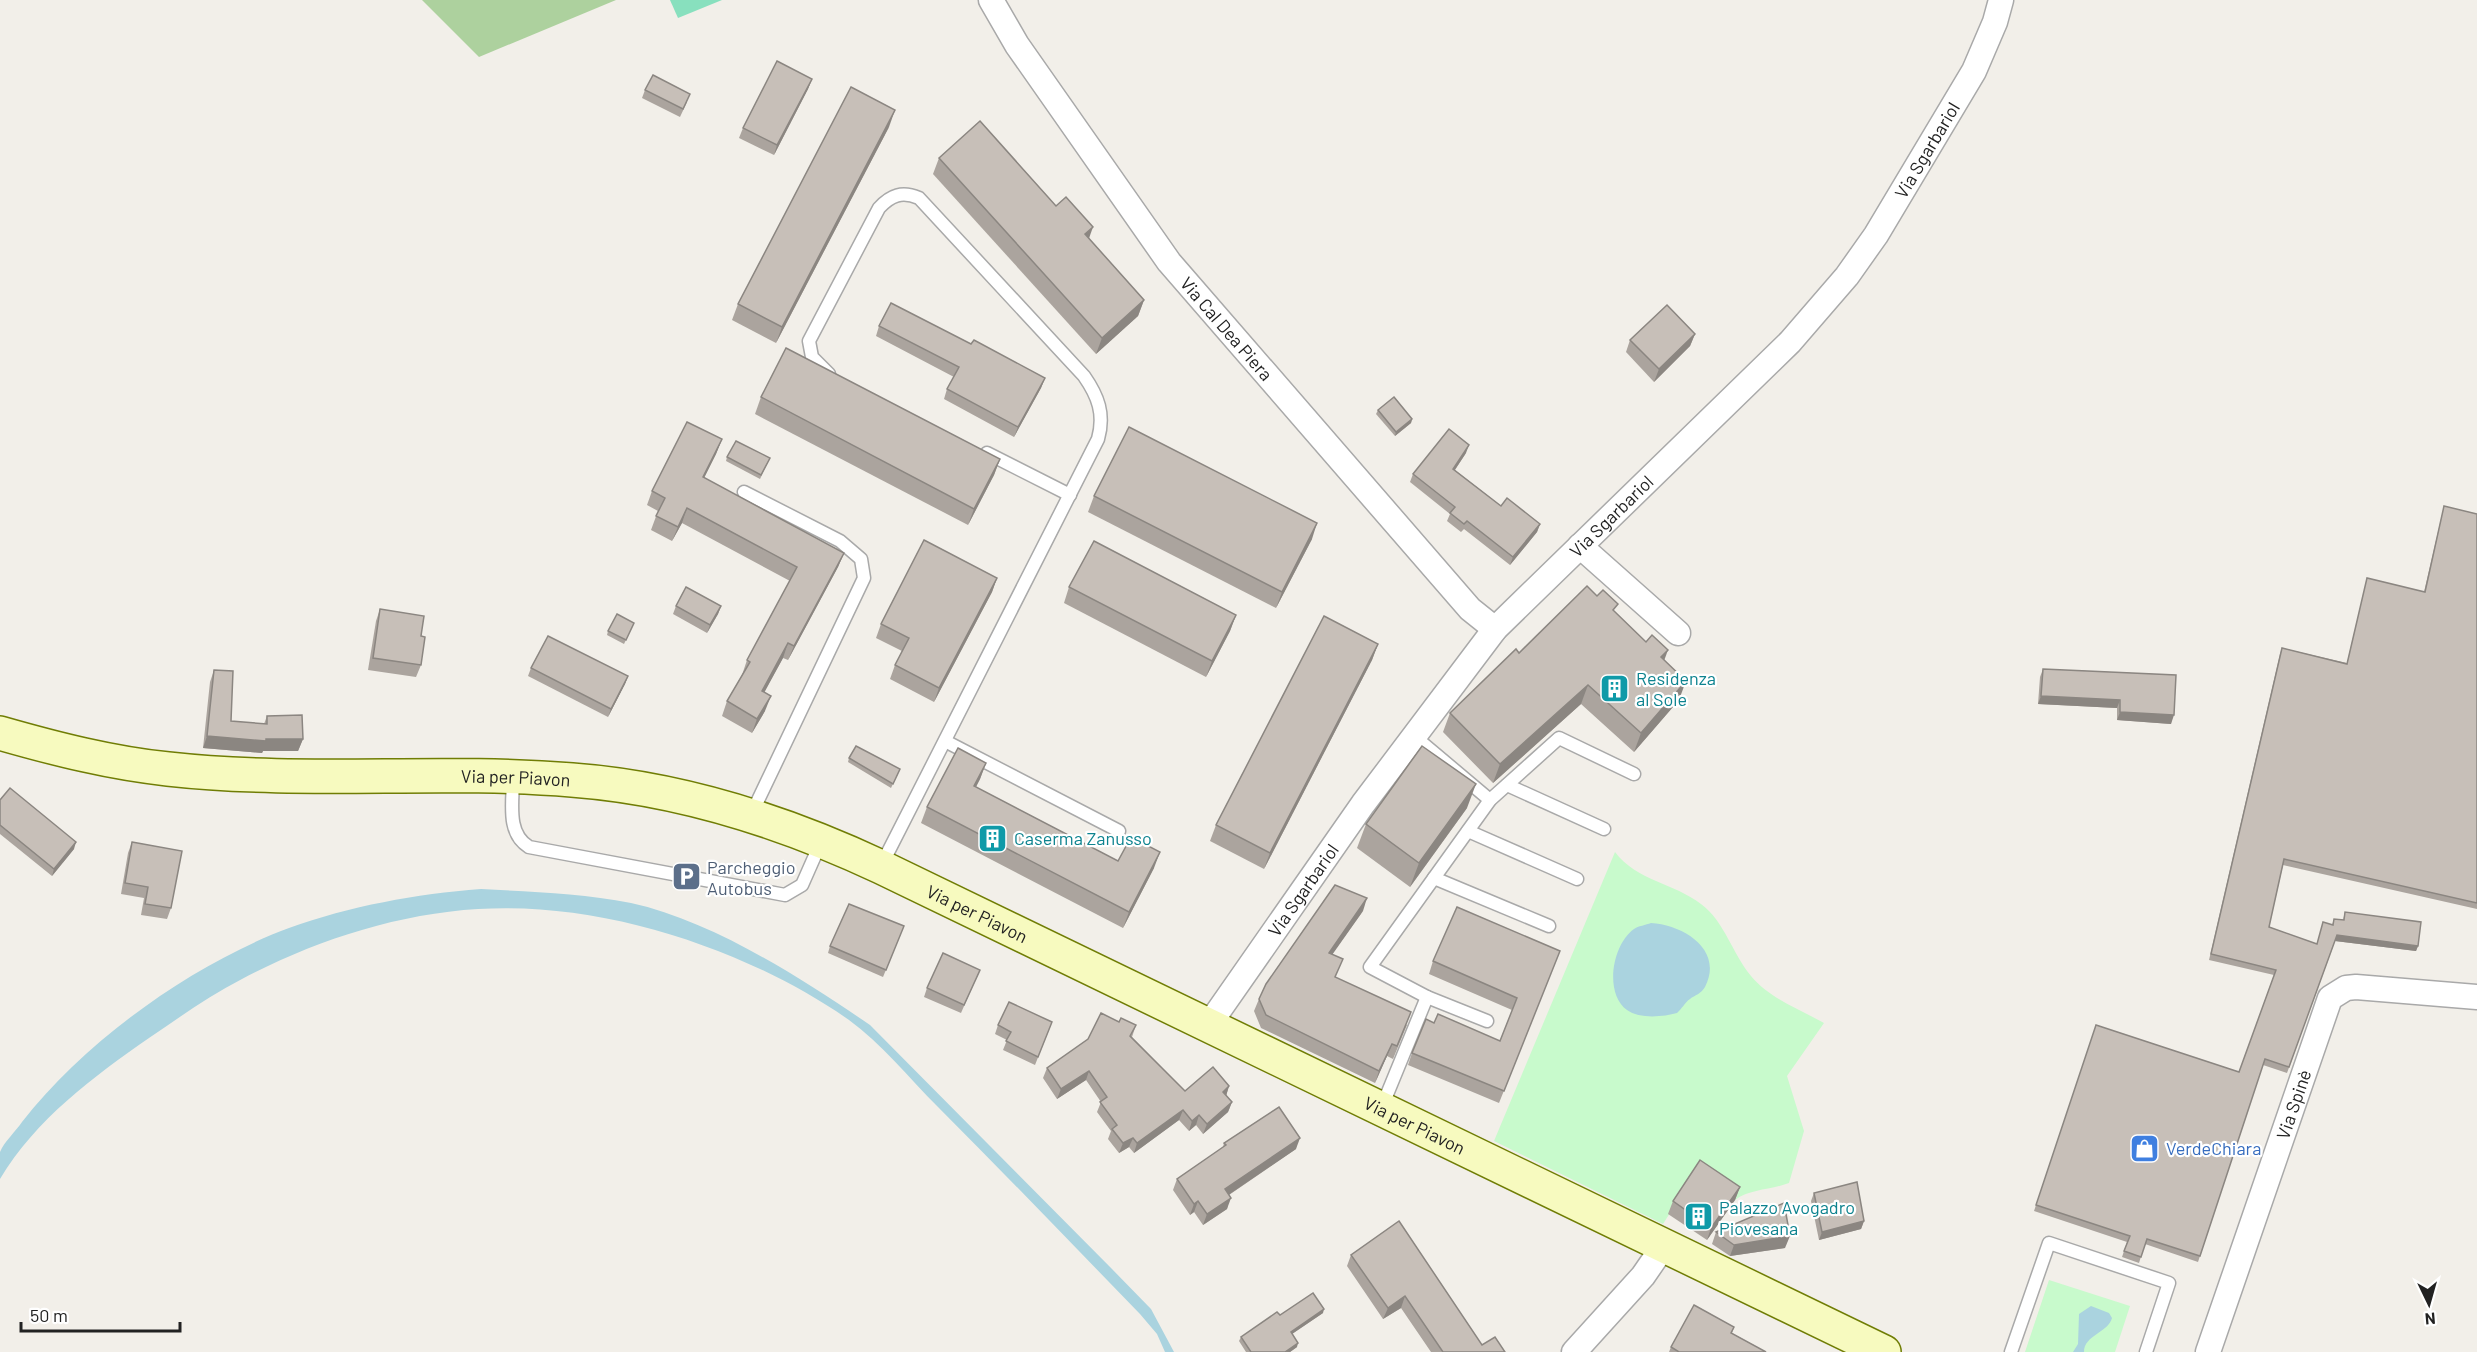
<svg xmlns="http://www.w3.org/2000/svg" width="2477" height="1352" viewBox="0 0 2477 1352" font-family="Barlow,sans-serif">
	<style>
		.forest { fill: #add19e }
		.park { fill: #c8facc }
		.pitch { fill: #88e0be }
		.water { fill: #aad3df }
		.lines { fill: none; stroke-linecap: round; stroke-linejoin: round }
		.lane-casing { stroke: #a9a9a9; stroke-width: 15 }
		.street-casing { stroke: #a9a9a9; stroke-width: 27 }
		.secondary-casing { stroke: #707d05; stroke-width: 36 }
		.lane { stroke: #fff; stroke-width: 12 }
		.street { stroke: #fff; stroke-width: 24 }
		.secondary { stroke: #f7fabf; stroke-width: 33 }
		.wall { fill: #aba49e }
		.shaded-wall { fill: #8b8681 }
		.building { fill: #c7bfb8; stroke: #8b8681; stroke-width: 1.5 }
		.labels { text-anchor: middle; dominant-baseline: central; stroke-width: 4.5; stroke-linejoin: round; paint-order: stroke }
		.street-label { font-size: 18px; fill: #222; stroke: #fff }
		.culture-label { font-size: 18px; fill: #0d838f; stroke: #fff; text-anchor: start }
		.service-label { font-size: 18px; fill: #4e5e75; stroke: #fff; text-anchor: start }
		.shop-label { font-size: 18px; fill: #366cbe; stroke: #fff; text-anchor: start }
	</style>
	<rect width="100%" height="100%" fill="#f2efe9"/>
	<polygon class="forest" points="422,0 616,0 479,57"/>
	<g class="park">
		<path d="M1615,852C1637,881 1674,883 1701,904C1725,922 1732,953 1751,976C1769,998 1799,1009 1824,1023L1787,1076L1804,1131L1789,1183C1771,1190 1750,1189 1735,1200L1696,1172L1663,1224L1494,1141Z"/>
		<polygon points="2049,1280 2130,1306 2115,1352 2025,1352"/>
	</g>
	<polygon class="pitch" points="670,0 722,0 678,18"/>
	<g class="water">
		<path d="M481,889C531,892 581,893 631,903C713,921 801,978 870,1025L1112,1269L1151,1309L1174,1352H1165L1157,1334L1140,1314C1073,1245 1006,1175 938,1107C909,1078 881,1043 849,1020C747,949 603,901 478,909C396,914 314,941 242,979C209,996 180,1017 149,1038C93,1077 36,1119 0,1179C0,1171 0,1159 0,1152C4,1142 16,1131 22,1122C85,1041 192,964 289,928C350,906 416,894 481,889Z"/>
		<path d="M1651,923C1684,925 1724,950 1705,987C1701,994 1695,995 1690,999C1685,1002 1682,1009 1677,1013C1663,1017 1639,1019 1627,1010C1604,993 1612,945 1634,929C1638,926 1646,925 1651,923Z"/>
		<path d="M2091,1306L2109,1313L2112,1318C2108,1333 2084,1335 2084,1352H2073L2078,1344L2079,1314Z"/>
	</g>
	<g class="lines">
		<defs>
			<g id="lane">
				<path d="M829,374L812,357L809,341L879,208C891,195 902,191 919,198L1084,376C1098,396 1105,414 1098,439L881,866"/>
				<polyline points="987,453 1070,495"/>
				<polyline points="744,492 840,541 861,559 864,578 751,815"/>
				<polyline points="1414,736 1490,800"/>
				<polyline points="945,741 1119,831"/>
				<path d="M513,778C513,802 506,833 529,847L785,895L802,885L821,842"/>
				<polyline points="1507,785 1604,829"/>
				<polyline points="1468,831 1577,879"/>
				<polyline points="1434,878 1549,926"/>
				<polyline points="1427,997 1370,967 1490,800 1559,738 1634,774"/>
				<polyline points="1381,1109 1427,997 1487,1021"/>
				<polyline points="2011,1352 2049,1243 2169,1283 2146,1352"/>
			</g>
			<g id="street">
				<path id="s1" d="M991,0L1017,45L1169,262L1470,609L1495,629"/>
				<polyline points="1580,546 1678,633"/>
				<path id="s2" d="M1208,1026L1363,804L1495,629L1790,342L1847,276L1876,235L1974,71L1995,22L2001,0"/>
				<polyline points="1574,1352 1643,1276 1663,1247"/>
				<path id="s3" d="M2208,1352L2330,998L2346,988L2356,987L2477,997"/>
			</g>
			<g id="secondary">
				<path id="s4" d="M0,733C56,749 111,763 168,769C303,784 438,769 572,780C679,788 785,822 881,867L1884,1352"/>
			</g>
		</defs>
		<use href="#lane" class="lane-casing"/>
		<use href="#street" class="street-casing"/>
		<use href="#secondary" class="secondary-casing"/>
		<use href="#lane" class="lane"/>
		<use href="#street" class="street"/>
		<use href="#secondary" class="secondary"/>
	</g>
	<g class="wall">
		<polygon points="812,79 808,89 774,155 739,138 743,128"/>
		<polygon points="645,90 687,102 680,117 642,98"/>
		<polygon points="889,127 776,343 732,320 738,304"/>
		<polygon points="939,158 1056,206 1089,239 1144,300 1138,316 1096,354 933,174"/>
		<polygon points="879,326 971,344 1045,378 1041,388 1014,437 944,399 947,389 954,377 876,336"/>
		<polygon points="1695,334 1690,346 1654,382 1626,352 1630,340"/>
		<polygon points="761,397 1000,459 994,475 968,525 755,414"/>
		<polygon points="1378,410 1412,419 1411,423 1395,436 1376,414"/>
		<polygon points="722,439 716,454 704,478 844,553 838,567 788,660 783,658 764,692 765,711 752,733 722,716 727,701 742,675 747,660 790,581 682,523 672,541 651,530 658,511 647,505 652,491"/>
		<polygon points="1466,453 1455,470 1501,506 1540,524 1537,532 1510,565 1464,529 1461,532 1447,521 1450,514 1410,482 1413,474"/>
		<polygon points="727,457 770,458 760,479 726,461"/>
		<polygon points="1094,496 1312,539 1276,608 1088,512"/>
		<polygon points="2444,506 2477,514 2477,909 2283,865 2269,927 2317,944 2323,922 2332,925 2334,919 2343,920 2345,912 2418,946 2416,951 2335,941 2287,1073 2263,1065 2198,1262 2145,1244 2139,1263 2122,1257 2127,1242 2034,1211 2096,1025 2239,1072 2274,975 2209,960 2280,654 2282,648 2347,663 2367,578 2424,592"/>
		<polygon points="997,578 992,592 934,702 890,679 895,665 902,651 876,638 881,624"/>
		<polygon points="1069,587 1236,615 1230,631 1206,677 1064,603"/>
		<polygon points="676,606 721,606 718,614 707,633 673,614"/>
		<polygon points="380,609 421,636 421,665 416,677 368,670 376,621"/>
		<polygon points="1615,613 1664,660 1679,700 1634,752 1581,704 1493,783 1443,732 1450,713 1519,653"/>
		<polygon points="634,623 624,644 607,635 608,631"/>
		<polygon points="1378,644 1372,660 1264,869 1210,841 1216,825"/>
		<polygon points="531,668 628,676 625,684 608,717 528,676"/>
		<polygon points="2043,669 2176,675 2171,724 2117,720 2117,708 2038,704 2040,677"/>
		<polygon points="214,670 231,721 264,724 267,716 303,739 298,751 263,751 262,753 203,748 210,682"/>
		<polygon points="849,758 900,769 891,788 848,762"/>
		<polygon points="986,763 980,779 976,787 1118,861 1154,868 1123,928 921,823 927,807"/>
		<polygon points="0,800 74,849 52,876 0,834"/>
		<polygon points="1467,808 1410,887 1357,848 1366,824"/>
		<polygon points="132,842 171,908 167,919 141,915 144,898 121,894 128,853"/>
		<polygon points="1363,911 1332,954 1336,978 1407,1025 1393,1059 1387,1056 1375,1083 1261,1028 1254,1011 1259,999"/>
		<polygon points="904,926 883,977 828,953 830,946"/>
		<polygon points="1433,961 1555,963 1499,1103 1408,1065 1412,1053 1434,1023 1500,1041 1512,1010 1429,974"/>
		<polygon points="980,970 961,1013 924,997 927,988"/>
		<polygon points="1052,1022 1035,1065 1003,1050 1007,1040 995,1034 998,1025"/>
		<polygon points="1119,1022 1136,1025 1132,1037 1185,1091 1229,1086 1226,1096 1232,1102 1228,1112 1203,1134 1196,1125 1189,1131 1179,1120 1134,1153 1129,1147 1119,1153 1108,1139 1111,1131 1097,1112 1101,1102 1086,1080 1057,1099 1043,1078 1047,1068"/>
		<polygon points="1224,1143 1296,1149 1229,1195 1227,1209 1203,1225 1194,1212 1190,1215 1173,1190 1177,1179 1223,1147"/>
		<polygon points="1740,1187 1735,1200 1707,1240 1668,1214 1673,1201"/>
		<polygon points="1814,1193 1864,1221 1861,1229 1819,1240 1811,1201"/>
		<polygon points="1716,1232 1785,1248 1730,1256 1712,1244"/>
		<polygon points="1351,1255 1482,1345 1505,1352 1431,1352 1401,1308 1383,1319 1347,1266"/>
		<polygon points="1323,1313 1292,1334 1297,1347 1290,1352 1246,1352 1239,1341 1241,1337 1280,1315"/>
		<polygon points="1734,1327 1732,1333 1766,1352 1669,1352 1671,1347"/>
	</g>
	<g class="shaded-wall">
		<polygon points="812,79 808,89 774,155 777,145"/>
		<polygon points="895,110 889,127 776,343 782,327"/>
		<polygon points="1093,227 1087,244 1085,234"/>
		<polygon points="1144,300 1138,316 1096,354 1102,338"/>
		<polygon points="1695,334 1690,346 1654,382 1659,369"/>
		<polygon points="1045,378 1041,388 1014,437 1018,427"/>
		<polygon points="1412,419 1411,423 1395,436 1396,432"/>
		<polygon points="722,439 716,454 697,492 703,477"/>
		<polygon points="1469,445 1466,453 1450,477 1453,469"/>
		<polygon points="1000,459 994,475 968,525 974,509"/>
		<polygon points="687,508 682,523 672,541 678,527"/>
		<polygon points="1317,523 1312,539 1276,608 1282,592"/>
		<polygon points="1540,524 1537,532 1510,565 1513,557"/>
		<polygon points="844,553 838,567 788,660 794,646"/>
		<polygon points="997,578 992,592 934,702 939,688"/>
		<polygon points="721,606 718,614 707,633 710,625"/>
		<polygon points="1236,615 1230,631 1206,677 1212,661"/>
		<polygon points="788,643 783,658 757,706 762,691"/>
		<polygon points="1378,644 1372,660 1264,869 1270,853"/>
		<polygon points="1668,650 1661,669 1661,657"/>
		<polygon points="628,676 625,684 608,717 611,709"/>
		<polygon points="1686,681 1679,700 1634,752 1641,733"/>
		<polygon points="1588,685 1581,704 1493,783 1500,764"/>
		<polygon points="771,696 765,711 752,733 757,719"/>
		<polygon points="2041,696 2120,700 2117,708 2038,704"/>
		<polygon points="2120,712 2174,715 2171,724 2117,720"/>
		<polygon points="207,736 303,739 298,751 263,751 262,753 203,748"/>
		<polygon points="986,763 980,779 968,802 974,786"/>
		<polygon points="1476,784 1467,808 1410,887 1419,863"/>
		<polygon points="76,842 74,849 52,876 54,869"/>
		<polygon points="1160,852 1154,868 1123,928 1129,912"/>
		<polygon points="1367,898 1363,911 1325,965 1329,953"/>
		<polygon points="2337,935 2418,946 2416,951 2335,941"/>
		<polygon points="1392,1044 1387,1056 1375,1083 1379,1071"/>
		<polygon points="1089,1071 1086,1080 1057,1099 1061,1089"/>
		<polygon points="1229,1086 1226,1096 1223,1092"/>
		<polygon points="1232,1102 1228,1112 1203,1134 1207,1124"/>
		<polygon points="1183,1110 1179,1120 1134,1153 1137,1143"/>
		<polygon points="1199,1115 1196,1125 1189,1131 1192,1121"/>
		<polygon points="1133,1138 1129,1147 1119,1153 1123,1143"/>
		<polygon points="1300,1138 1296,1149 1221,1200 1225,1189"/>
		<polygon points="1740,1187 1735,1200 1707,1240 1711,1228"/>
		<polygon points="1231,1198 1227,1209 1203,1225 1207,1214"/>
		<polygon points="1198,1201 1194,1212 1190,1215 1194,1204"/>
		<polygon points="1864,1221 1861,1229 1819,1240 1822,1232"/>
		<polygon points="1790,1236 1785,1248 1730,1256 1734,1245"/>
		<polygon points="1405,1296 1401,1308 1383,1319 1388,1308"/>
		<polygon points="1324,1309 1323,1313 1289,1336 1291,1332"/>
		<polygon points="1298,1343 1297,1347 1290,1352 1285,1352"/>
	</g>
	<g class="building">
		<polygon points="777,61 812,79 777,145 743,128"/>
		<polygon points="653,75 690,94 683,109 645,90"/>
		<polygon points="851,87 895,110 782,327 738,304"/>
		<polygon points="980,121 1056,206 1066,197 1093,227 1085,234 1144,300 1102,338 939,158"/>
		<polygon points="891,303 971,344 974,340 1045,378 1018,427 947,389 959,367 879,326"/>
		<polygon points="1667,305 1695,334 1659,369 1630,340"/>
		<polygon points="786,348 1000,459 974,509 761,397"/>
		<polygon points="1394,397 1412,419 1396,432 1378,410"/>
		<polygon points="687,422 722,439 703,477 844,553 794,646 788,643 762,691 771,696 757,719 727,701 750,662 747,660 797,567 687,508 678,527 656,516 665,498 652,491"/>
		<polygon points="1129,427 1317,523 1282,592 1094,496"/>
		<polygon points="1449,429 1469,445 1453,469 1501,506 1507,498 1540,524 1513,557 1467,521 1464,524 1450,513 1455,507 1413,474"/>
		<polygon points="736,441 770,458 761,475 727,457"/>
		<polygon points="2444,506 2477,514 2477,903 2284,859 2269,927 2317,944 2323,922 2333,925 2334,919 2344,920 2345,912 2421,922 2418,946 2337,935 2289,1067 2265,1059 2200,1256 2147,1239 2141,1257 2124,1251 2130,1236 2036,1205 2096,1025 2239,1072 2276,970 2211,954 2282,648 2347,664 2367,578 2425,592"/>
		<polygon points="924,540 997,578 939,688 895,665 909,638 881,624"/>
		<polygon points="1094,541 1236,615 1212,661 1069,587"/>
		<polygon points="1587,586 1597,596 1603,590 1618,604 1613,610 1646,642 1652,635 1668,650 1661,657 1686,681 1641,733 1588,685 1500,764 1450,713 1516,649 1519,653"/>
		<polygon points="686,587 721,606 710,625 676,606"/>
		<polygon points="380,609 424,616 421,636 425,637 421,665 373,658"/>
		<polygon points="617,614 634,623 626,640 608,631"/>
		<polygon points="1324,616 1378,644 1270,853 1216,825"/>
		<polygon points="548,636 628,676 611,709 531,668"/>
		<polygon points="2043,669 2176,675 2174,715 2120,712 2120,700 2041,696"/>
		<polygon points="214,670 233,671 231,721 267,724 267,716 302,715 303,739 266,739 266,741 207,736"/>
		<polygon points="856,746 900,769 893,784 849,758"/>
		<polygon points="1422,746 1476,784 1419,863 1366,824"/>
		<polygon points="958,748 986,763 974,786 1118,861 1131,837 1160,852 1129,912 927,807"/>
		<polygon points="10,788 76,842 54,869 0,825 0,800"/>
		<polygon points="132,842 182,851 171,908 145,904 148,887 125,883"/>
		<polygon points="1335,885 1367,898 1329,953 1343,959 1335,977 1411,1012 1397,1046 1392,1044 1379,1071 1266,1015 1259,999 1266,984"/>
		<polygon points="849,904 904,926 886,970 830,946"/>
		<polygon points="1457,907 1560,951 1504,1091 1412,1053 1426,1019 1434,1023 1438,1014 1500,1041 1517,998 1433,961"/>
		<polygon points="943,953 980,970 964,1005 927,988"/>
		<polygon points="1009,1002 1052,1022 1038,1057 1006,1041 1011,1032 998,1025"/>
		<polygon points="1101,1013 1119,1022 1121,1018 1136,1025 1130,1036 1185,1091 1213,1067 1229,1086 1223,1092 1232,1102 1207,1124 1199,1115 1192,1121 1183,1110 1137,1143 1133,1138 1123,1143 1112,1129 1117,1125 1100,1102 1107,1097 1089,1071 1061,1089 1047,1068 1088,1039"/>
		<polygon points="1279,1107 1300,1138 1225,1189 1231,1198 1207,1214 1198,1201 1194,1204 1177,1179 1226,1145 1224,1143"/>
		<polygon points="1700,1160 1740,1187 1711,1228 1673,1201"/>
		<polygon points="1857,1182 1864,1221 1822,1232 1814,1193"/>
		<polygon points="1784,1203 1790,1236 1734,1245 1716,1232"/>
		<polygon points="1399,1221 1482,1345 1495,1337 1505,1352 1443,1352 1405,1296 1388,1308 1351,1255"/>
		<polygon points="1313,1293 1324,1309 1291,1332 1298,1343 1285,1352 1251,1352 1241,1337 1277,1312 1280,1315"/>
		<polygon points="1694,1305 1734,1327 1731,1333 1766,1352 1679,1352 1671,1347"/>
	</g>
	<defs>
		<symbol id="building-square" viewBox="-11 -11 22 22"><rect x="-9" y="-9" width="18" height="18" rx="4" fill="#0f9aa8" stroke="#fff"/><path d="M-4-6H4V6H1V3H-1V6H-4ZM-2.5-4.3h1.7v1.8h-1.7ZM.8-4.3h1.7v1.8H.8ZM-2.5-1h1.7V.8h-1.7ZM.8-1h1.7V.8H.8Z" fill="#fff"/></symbol>
		<symbol id="parking-square" viewBox="-11 -11 22 22"><rect x="-9" y="-9" width="18" height="18" rx="4" fill="#5c6f8a" stroke="#fff"/><path d="M-3.5-5.5H1a3.5 3.5 0 0 1 0 7H-1V5.5H-3.5ZM-1-3.4V-.6H.8a1.4 1.4 0 0 0 0-2.8Z" fill="#fff"/></symbol>
		<symbol id="shop-square" viewBox="-11 -11 22 22"><rect x="-9" y="-9" width="18" height="18" rx="4" fill="#3f7fe0" stroke="#fff"/><path d="M-5-2.5h2.3a2.7 3.5 0 0 1 5.4 0H5L5.5 6h-11ZM-1.5-2.5h3a1.5 2.3 0 0 0-3 0Z" fill="#fff"/></symbol>
	</defs>
	<g fill-rule="evenodd">
		<use href="#building-square" x="1598" y="672" width="33" height="33"/>
		<use href="#building-square" x="976" y="822" width="33" height="33"/>
		<use href="#parking-square" x="670" y="860" width="33" height="33"/>
		<use href="#shop-square" x="2128" y="1132" width="33" height="33"/>
		<use href="#building-square" x="1682" y="1200" width="33" height="33"/>
	</g>
	<g class="labels">
		<g class="street-label">
			<text stroke="none"><textPath href="#s2" startOffset="1138">Via Sgarbariol</textPath></text>
			<text stroke="none"><textPath href="#s1" startOffset="405">Via Cal Dea Piera</textPath></text>
			<text stroke="none"><textPath href="#s2" startOffset="652">Via Sgarbariol</textPath></text>
			<text stroke="none"><textPath href="#s4" startOffset="520">Via per Piavon</textPath></text>
			<text stroke="none"><textPath href="#s2" startOffset="166">Via Sgarbariol</textPath></text>
			<text stroke="none"><textPath href="#s4" startOffset="1006">Via per Piavon</textPath></text>
			<text stroke="none"><textPath href="#s3" startOffset="262">Via Spinè</textPath></text>
			<text stroke="none"><textPath href="#s4" startOffset="1492">Via per Piavon</textPath></text>
		</g>
		<g class="culture-label">
			<text x="1636" y="678">Residenza<tspan x="1636" dy="21">al Sole</tspan></text>
			<text x="1014" y="838">Caserma Zanusso</text>
			<text x="1719" y="1207">Palazzo Avogadro<tspan x="1719" dy="21">Piovesana</tspan></text>
		</g>
		<g class="service-label">
			<text x="707" y="867">Parcheggio<tspan x="707" dy="21">Autobus</tspan></text>
		</g>
		<g class="shop-label">
			<text x="2166" y="1148">VerdeChiara</text>
		</g>
	</g>
	<g transform="translate(2429 1304) rotate(175)" stroke="#ffffff" stroke-width="4.5" paint-order="stroke">
	<path d="M0-4.5L10 22L0 15L-10 22Z" fill="#222222"/>
	<text y="-9" font-size="16" font-weight="bold" text-anchor="middle" fill="#222222">N</text>
	</g>
	<path d="M21 1322v9h159v-9" fill="none" stroke="#222222" stroke-width="3"/>
	<text x="30" y="1322" font-size="18" fill="#222222" stroke="#ffffff" stroke-width="4.5" paint-order="stroke">50 m</text>
</svg>
